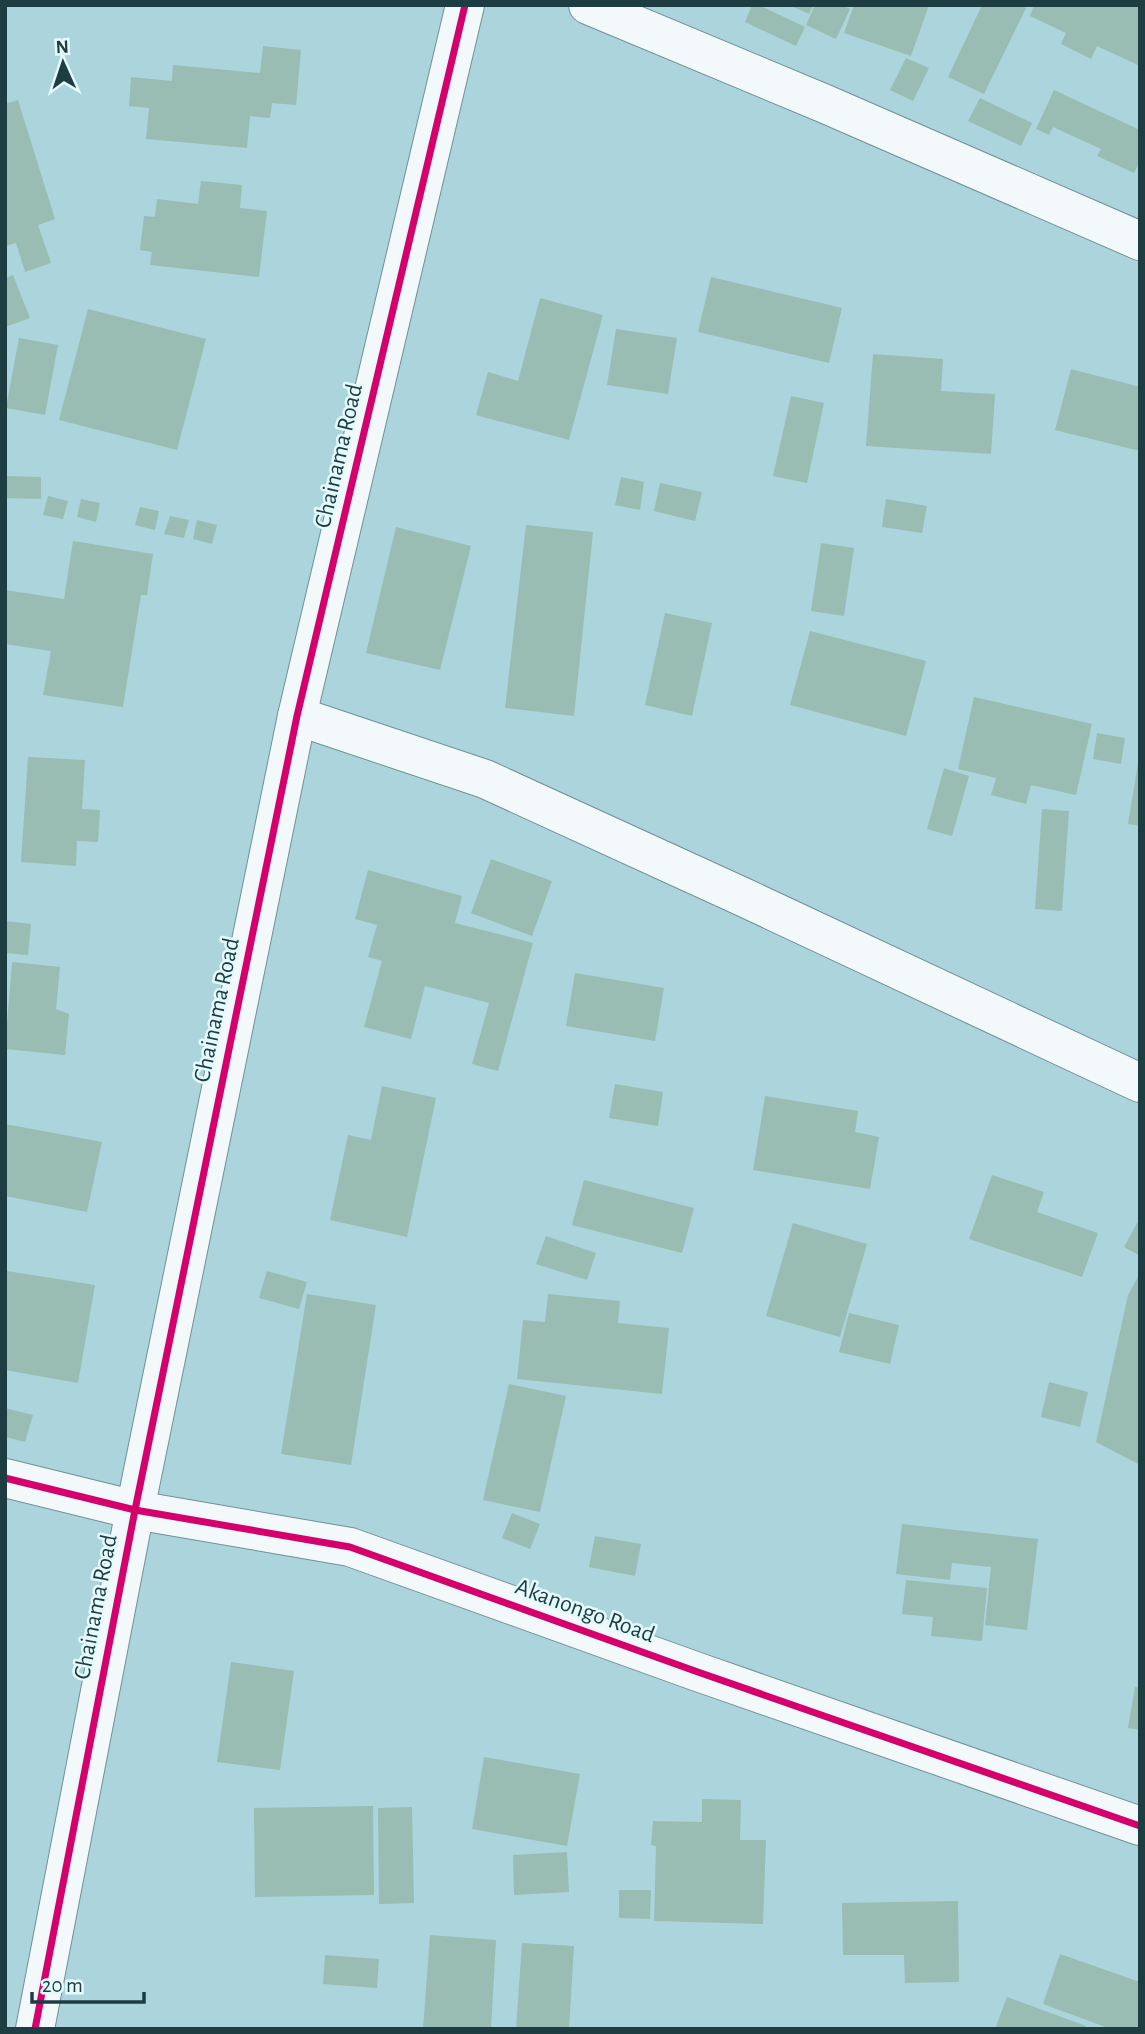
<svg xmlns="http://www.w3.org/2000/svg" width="1145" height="2034" viewBox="0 0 1145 2034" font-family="'Alegreya Sans',sans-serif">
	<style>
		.building { fill: #99bdb3 }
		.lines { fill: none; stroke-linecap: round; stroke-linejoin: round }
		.minor-casing { stroke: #709197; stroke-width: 40 }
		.minor { stroke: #f3f9fa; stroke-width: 38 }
		.cycleway-casing { stroke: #e4fafd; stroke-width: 11 }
		.cycleway { stroke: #d6006c; stroke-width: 7 }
		.labels { text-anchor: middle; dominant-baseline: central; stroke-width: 5; stroke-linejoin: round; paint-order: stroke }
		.street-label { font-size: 24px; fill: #1e3d43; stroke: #e4fafd }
	</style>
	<rect width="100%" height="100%" fill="#acd4dc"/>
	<g class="building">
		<polygon points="752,5 759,5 805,27 796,46 745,22"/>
		<polygon points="789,5 813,5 809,14"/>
		<polygon points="815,5 842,5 850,9 836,39 806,25"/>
		<polygon points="854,5 929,5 911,56 844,33"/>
		<polygon points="982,5 1020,5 1026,8 984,94 948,77"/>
		<polygon points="1034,5 1140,5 1140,66 1097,46 1091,59 1061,44 1066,33 1030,16"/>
		<polygon points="263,46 301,50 296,105 272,103 270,118 250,116 247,148 146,139 149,108 129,106 131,77 172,81 173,65 260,73"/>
		<polygon points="906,58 929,68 913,101 890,90"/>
		<polygon points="1054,90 1140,130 1140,161 1134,173 1097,156 1101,149 1053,127 1049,135 1036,129"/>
		<polygon points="980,98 1032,123 1021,146 968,121"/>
		<polygon points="18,100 55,219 38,225 51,263 25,272 16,243 5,246 5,104"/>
		<polygon points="201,181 242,185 240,208 267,211 259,277 150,265 152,252 140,250 144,216 155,217 157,199 198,204"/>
		<polygon points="13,275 30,318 5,327 5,278"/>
		<polygon points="711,277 842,308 829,363 698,332"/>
		<polygon points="540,298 603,315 569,440 476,415 488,372 518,381"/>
		<polygon points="88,309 206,339 177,450 59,420"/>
		<polygon points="616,329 677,338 668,394 607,385"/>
		<polygon points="19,338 58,345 45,415 6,408"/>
		<polygon points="873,354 943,359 941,391 995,394 991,454 866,446"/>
		<polygon points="1071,369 1140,387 1140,451 1055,430"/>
		<polygon points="791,396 824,403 807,483 773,476"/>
		<polygon points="5,476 41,477 41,499 5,498"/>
		<polygon points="621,477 644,482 640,510 615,505"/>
		<polygon points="660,483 702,492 695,521 654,511"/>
		<polygon points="48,496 68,501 63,519 43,515"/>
		<polygon points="81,499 100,503 96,522 77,517"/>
		<polygon points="886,499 927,506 922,533 882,527"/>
		<polygon points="140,507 159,511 155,530 135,525"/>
		<polygon points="170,516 189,520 184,538 164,534"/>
		<polygon points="197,520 217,525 212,544 193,539"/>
		<polygon points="526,525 593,532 574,716 505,708"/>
		<polygon points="396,527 471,546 440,670 366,653"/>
		<polygon points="73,541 153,554 147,595 141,595 123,707 43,695 51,651 5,644 5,590 64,599"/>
		<polygon points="821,543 854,548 844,616 811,611"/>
		<polygon points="665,613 712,623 692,716 645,705"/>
		<polygon points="810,631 926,661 906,736 790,705"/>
		<polygon points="974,697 1092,724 1076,795 1031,785 1026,804 991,795 996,778 958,769"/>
		<polygon points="1097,733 1125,738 1121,764 1093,759"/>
		<polygon points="28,757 85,760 82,809 100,810 98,842 77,841 76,866 21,862"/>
		<polygon points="1138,763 1140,763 1140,826 1128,824"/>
		<polygon points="944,768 969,776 952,836 927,829"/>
		<polygon points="1042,809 1069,811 1062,911 1035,909"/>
		<polygon points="491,859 552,881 532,936 471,913"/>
		<polygon points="368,870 462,896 455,923 533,943 498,1071 472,1064 489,1003 425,986 411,1039 364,1027 382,961 368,957 377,925 355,919"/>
		<polygon points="5,921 31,924 28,955 5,953"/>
		<polygon points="12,962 60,967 56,1009 69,1014 65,1055 5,1049"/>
		<polygon points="575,973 664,988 655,1041 566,1026"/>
		<polygon points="615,1084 663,1092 658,1126 609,1118"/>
		<polygon points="382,1086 436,1098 407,1237 330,1220 348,1135 371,1140"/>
		<polygon points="765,1096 858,1111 855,1132 879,1137 870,1189 753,1170"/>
		<polygon points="5,1124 102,1142 87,1212 5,1196"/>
		<polygon points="992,1175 1044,1192 1037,1212 1098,1233 1082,1277 969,1239"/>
		<polygon points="584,1180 694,1208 682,1253 572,1225"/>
		<polygon points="1140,1218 1140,1256 1124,1247"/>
		<polygon points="793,1223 867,1244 840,1337 766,1316"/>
		<polygon points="546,1236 596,1253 587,1280 536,1264"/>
		<polygon points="7,1271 95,1285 78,1383 5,1370 5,1284"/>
		<polygon points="267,1271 307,1282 299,1309 259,1298"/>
		<polygon points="1140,1273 1140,1465 1096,1442 1128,1295"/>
		<polygon points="307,1294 376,1305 351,1465 281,1454"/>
		<polygon points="548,1294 620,1301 618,1323 669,1328 662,1394 517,1379 523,1320 545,1322"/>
		<polygon points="849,1313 899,1325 890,1364 839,1352"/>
		<polygon points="1049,1382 1088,1392 1080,1427 1041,1417"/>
		<polygon points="509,1384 566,1396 540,1512 483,1500"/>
		<polygon points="5,1408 33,1415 25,1442 5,1437"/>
		<polygon points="512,1513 540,1524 530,1549 502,1538"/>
		<polygon points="902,1524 1038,1539 1027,1630 985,1625 991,1567 952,1563 950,1580 896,1574"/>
		<polygon points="595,1536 641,1544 635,1576 589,1567"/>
		<polygon points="906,1580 987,1588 982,1641 931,1636 933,1617 902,1614"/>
		<polygon points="231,1662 294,1671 280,1770 217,1762"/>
		<polygon points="1135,1687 1140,1688 1140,1730 1128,1728"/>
		<polygon points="484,1757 580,1774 567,1846 472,1829"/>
		<polygon points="702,1799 741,1800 740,1840 766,1840 763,1924 654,1921 656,1846 651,1845 653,1821 702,1822"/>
		<polygon points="373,1806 374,1895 255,1897 254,1808"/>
		<polygon points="412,1807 414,1903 379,1904 378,1808"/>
		<polygon points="567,1852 569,1892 514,1895 513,1855"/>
		<polygon points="619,1890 651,1890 650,1919 619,1918"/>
		<polygon points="958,1901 959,1982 905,1983 904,1955 843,1955 842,1903"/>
		<polygon points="430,1935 496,1940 491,2029 423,2029"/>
		<polygon points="522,1943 574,1946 569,2029 516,2029"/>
		<polygon points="1060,1954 1140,1982 1140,2029 1111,2029 1043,2004"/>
		<polygon points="325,1955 379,1959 377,1988 323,1984"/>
		<polygon points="1007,1997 1086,2026 1085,2029 995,2029"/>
	</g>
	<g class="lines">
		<defs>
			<g id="minor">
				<polyline points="588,5 823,103 1140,241"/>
				<polyline points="297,716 485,779 743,897 1140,1083"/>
				<polyline points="5,1478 135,1510 350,1547 695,1671 1140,1826"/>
				<polyline points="35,2029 135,1510 297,716 465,5"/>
			</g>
		</defs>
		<use href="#minor" class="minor-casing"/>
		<use href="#minor" class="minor"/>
		<defs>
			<g id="cycleway">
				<polyline points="5,1478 135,1510 350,1547 695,1671 1140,1826"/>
				<polyline points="35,2029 135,1510 297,716 465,5"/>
			</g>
		</defs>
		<use href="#cycleway" class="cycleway-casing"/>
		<use href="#cycleway" class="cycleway"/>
	</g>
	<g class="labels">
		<g class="street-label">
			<text transform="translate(339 456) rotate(-77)">Chainama Road</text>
			<text transform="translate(217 1010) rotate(-78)">Chainama Road</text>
			<text transform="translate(96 1607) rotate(-79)">Chainama Road</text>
			<text transform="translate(585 1611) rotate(20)">Akanongo Road</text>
		</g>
	</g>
	<rect width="1145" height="2034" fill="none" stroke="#1e3d43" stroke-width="14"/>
	<g transform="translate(63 63) rotate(357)" stroke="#e4fafd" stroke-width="5" paint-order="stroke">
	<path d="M0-5L12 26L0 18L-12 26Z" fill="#1e3d43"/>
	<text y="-10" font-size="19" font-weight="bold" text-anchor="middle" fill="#1e3d43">N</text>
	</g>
	<path d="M32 1992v10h112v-10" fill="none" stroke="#1e3d43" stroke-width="3.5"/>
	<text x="42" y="1992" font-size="21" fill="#1e3d43" stroke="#e4fafd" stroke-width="5" paint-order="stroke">20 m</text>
</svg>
